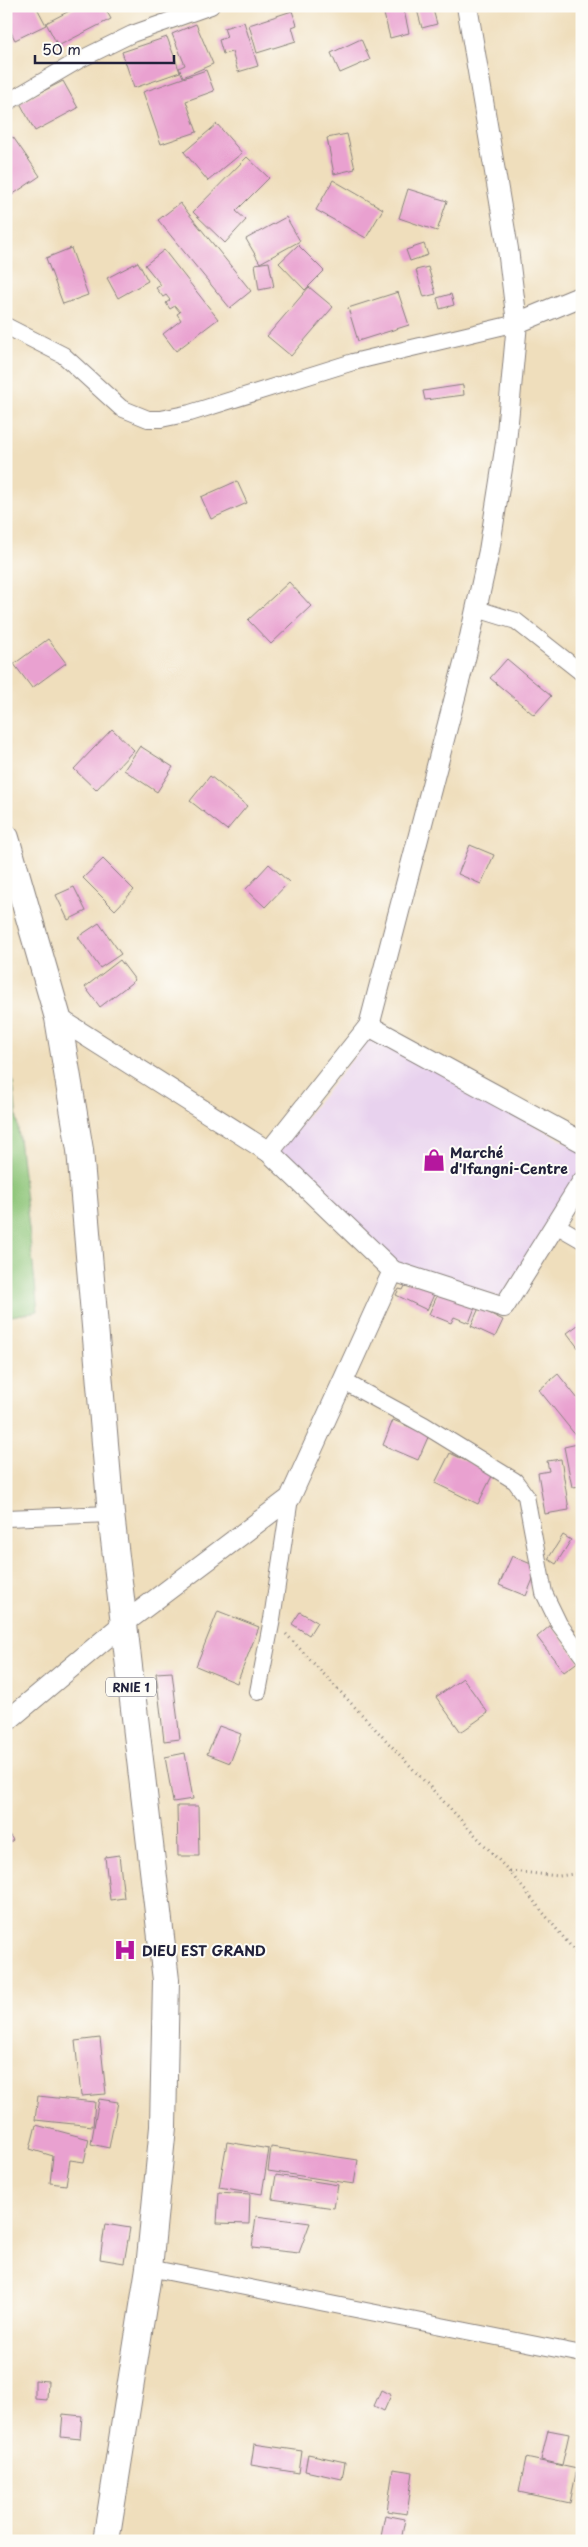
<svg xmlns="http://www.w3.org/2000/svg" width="588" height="2547" viewBox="0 0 588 2547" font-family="'Playpen Sans',sans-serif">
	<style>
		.built { fill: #e8d2ee }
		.green { fill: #8cc477; stroke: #577359 }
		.building { fill: #e9a1d0 }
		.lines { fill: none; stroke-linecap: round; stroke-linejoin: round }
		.minor-casing { stroke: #88807c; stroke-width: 18 }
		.tertiary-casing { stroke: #88807c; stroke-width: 22 }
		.trunk-casing { stroke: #88807c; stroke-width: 28 }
		.path { stroke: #88807c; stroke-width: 3; stroke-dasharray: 1 4; stroke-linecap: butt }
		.minor { stroke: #fff; stroke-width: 16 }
		.tertiary { stroke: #fff; stroke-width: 20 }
		.trunk { stroke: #fff; stroke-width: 26 }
		.labels { text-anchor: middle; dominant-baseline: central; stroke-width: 4; stroke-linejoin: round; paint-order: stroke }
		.shield { fill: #fdfcf7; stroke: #646373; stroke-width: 1 }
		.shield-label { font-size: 12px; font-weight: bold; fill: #22223b }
		.poi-label { font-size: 14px; font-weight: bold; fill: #22223b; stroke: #fdfcf7; text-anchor: start }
	</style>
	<rect width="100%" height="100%" fill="#fdfcf7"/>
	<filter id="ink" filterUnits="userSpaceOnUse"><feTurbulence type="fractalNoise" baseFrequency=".02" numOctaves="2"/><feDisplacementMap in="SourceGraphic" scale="10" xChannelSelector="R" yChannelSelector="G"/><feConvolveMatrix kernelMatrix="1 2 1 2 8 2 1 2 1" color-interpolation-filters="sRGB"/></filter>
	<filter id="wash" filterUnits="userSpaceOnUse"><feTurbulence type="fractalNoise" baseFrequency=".0096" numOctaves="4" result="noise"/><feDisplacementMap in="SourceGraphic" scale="20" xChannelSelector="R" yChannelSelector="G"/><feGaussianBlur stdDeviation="1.12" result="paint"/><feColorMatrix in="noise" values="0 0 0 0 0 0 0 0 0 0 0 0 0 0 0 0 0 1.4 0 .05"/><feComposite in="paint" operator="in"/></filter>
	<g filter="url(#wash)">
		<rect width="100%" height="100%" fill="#efdebc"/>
		<polygon class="built" points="372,1035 582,1151 582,1168 502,1298 395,1264 277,1153"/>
		<polygon class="green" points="6,1019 38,1311 6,1317"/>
		<g id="blocks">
			<g class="building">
				<polygon points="6,6 36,6 46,25 15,40 6,23"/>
				<polygon points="79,6 104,6 111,19 58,46 46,23"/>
				<polygon points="382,6 403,6 409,33 390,38"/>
				<polygon points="416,6 432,6 437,24 422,28"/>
				<polygon points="292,11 297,25 292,27 296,41 257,53 249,25"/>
				<polygon points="244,22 258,66 238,72 232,52 223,54 219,40 227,37 224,28"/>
				<polygon points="196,24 213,64 183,77 179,68 185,65 172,34"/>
				<polygon points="167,37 180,72 134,88 122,52"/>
				<polygon points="361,39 370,60 340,73 331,53"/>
				<polygon points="206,70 214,91 186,101 197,132 161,144 143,92"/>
				<polygon points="63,81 78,108 35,131 20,103"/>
				<polygon points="217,124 242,153 208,181 184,152"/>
				<polygon points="347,134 355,169 334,174 327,138"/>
				<polygon points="13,137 40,176 6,199 6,141"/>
				<polygon points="247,157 269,178 236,211 246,220 225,243 193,212"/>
				<polygon points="333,180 383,209 366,238 316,210"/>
				<polygon points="408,189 447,201 437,231 399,218"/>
				<polygon points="180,203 251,291 230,308 158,220"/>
				<polygon points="286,217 300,241 260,263 246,239"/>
				<polygon points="424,244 428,255 410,261 406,250"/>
				<polygon points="298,245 324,271 305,290 279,263"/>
				<polygon points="71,248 88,295 63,304 46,258"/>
				<polygon points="164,250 218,319 176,351 163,334 181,320 177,314 180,312 175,306 170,309 166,303 170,300 166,295 163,297 156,288 161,285 145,265"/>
				<polygon points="138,262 148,281 118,298 107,278"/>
				<polygon points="269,262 274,287 259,290 255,264"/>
				<polygon points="428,267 436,294 424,297 416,270"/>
				<polygon points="309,287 333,307 291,356 267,336"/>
				<polygon points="398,292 409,325 358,341 348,308"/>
				<polygon points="451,294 454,305 440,309 437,298"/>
				<polygon points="463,385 464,395 425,400 423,391"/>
				<polygon points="237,481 247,503 211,519 201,497"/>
				<polygon points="289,582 311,606 271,644 248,620"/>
				<polygon points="48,639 66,663 32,688 14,664"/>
				<polygon points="507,659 551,696 534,715 490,678"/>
				<polygon points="112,729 134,750 96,790 74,769"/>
				<polygon points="140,746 173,767 157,792 124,770"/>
				<polygon points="210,776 247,806 227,830 190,801"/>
				<polygon points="470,845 494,855 481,884 458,874"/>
				<polygon points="103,859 134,890 115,910 83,878"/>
				<polygon points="269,864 289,882 265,907 246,889"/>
				<polygon points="74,887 86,911 68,920 56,895"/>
				<polygon points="99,923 121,954 100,968 78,937"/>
				<polygon points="120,960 135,980 100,1007 85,987"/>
				<polygon points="407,1282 437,1288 427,1310 396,1295 399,1289 403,1290"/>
				<polygon points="440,1289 476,1305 469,1323 454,1317 451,1323 429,1314"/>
				<polygon points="479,1308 503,1320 495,1337 471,1326"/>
				<polygon points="582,1322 582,1353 567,1333"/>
				<polygon points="558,1374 582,1404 581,1442 539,1390"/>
				<polygon points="393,1420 429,1435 418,1460 383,1445"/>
				<polygon points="582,1443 582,1486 572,1487 564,1447"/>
				<polygon points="450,1453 493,1474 478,1504 435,1483"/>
				<polygon points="561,1459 569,1510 545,1514 538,1473 549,1471 547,1461"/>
				<polygon points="563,1535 571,1540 556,1564 548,1559"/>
				<polygon points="512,1556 538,1567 526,1596 499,1585"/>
				<polygon points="218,1611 259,1627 237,1683 196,1666"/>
				<polygon points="300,1612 317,1622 309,1635 292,1624"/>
				<polygon points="551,1625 579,1661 564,1672 537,1637"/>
				<polygon points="172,1672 180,1739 164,1741 156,1673"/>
				<polygon points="463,1678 488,1713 461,1732 436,1697"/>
				<polygon points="219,1726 241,1734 230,1763 207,1754"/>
				<polygon points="185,1753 193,1799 173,1802 165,1757"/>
				<polygon points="177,1806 198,1806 199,1856 178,1856"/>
				<polygon points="6,1830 13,1840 6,1845"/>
				<polygon points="119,1855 124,1898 110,1900 105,1857"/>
				<polygon points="100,2038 106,2094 81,2096 75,2041"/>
				<polygon points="38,2096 95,2102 93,2126 35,2120"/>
				<polygon points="99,2099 118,2102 109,2148 91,2144"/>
				<polygon points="36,2125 89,2139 84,2162 70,2160 66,2185 50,2183 53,2156 30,2149"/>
				<polygon points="227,2142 269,2149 262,2194 219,2187"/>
				<polygon points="271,2147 358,2160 354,2184 268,2171"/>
				<polygon points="276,2175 338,2185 334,2208 272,2199"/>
				<polygon points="219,2192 250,2194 249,2224 217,2223"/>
				<polygon points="256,2216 310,2223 299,2253 252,2248"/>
				<polygon points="105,2224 130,2228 124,2263 100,2259"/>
				<polygon points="35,2380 48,2381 47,2400 35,2399"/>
				<polygon points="381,2390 391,2395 384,2411 374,2406"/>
				<polygon points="63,2414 82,2416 80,2439 61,2437"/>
				<polygon points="6,2428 12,2430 7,2446 6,2446"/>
				<polygon points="548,2430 569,2434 562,2465 541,2460"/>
				<polygon points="254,2444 302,2451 299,2473 251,2465"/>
				<polygon points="308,2454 345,2462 342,2479 305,2471"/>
				<polygon points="526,2458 577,2469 570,2503 519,2492"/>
				<polygon points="393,2469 413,2472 407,2514 387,2511"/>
				<polygon points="385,2515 405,2519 401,2541 380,2541"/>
			</g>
		</g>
	</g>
	<g filter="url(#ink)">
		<use href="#blocks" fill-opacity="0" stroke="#88807c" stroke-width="1"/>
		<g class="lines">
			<defs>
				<g id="minor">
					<polyline points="6,103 79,60 132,34 211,6"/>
					<polyline points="6,326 63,355 121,408 148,419 161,419 190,413 353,362 517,323"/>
					<polyline points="477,609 516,621 582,673"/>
					<polyline points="556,1225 582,1240"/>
					<polyline points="343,1381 424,1425 515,1481 526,1496 544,1593 559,1624 582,1655"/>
					<polyline points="6,1518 111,1514"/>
					<polyline points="258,1692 272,1619 290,1498"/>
					<polyline points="149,2268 582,2354"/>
				</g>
				<g id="tertiary">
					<polyline points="517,323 582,296"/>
					<polyline points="58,1018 269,1152 393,1271 504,1307 582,1182"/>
					<polyline points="369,1026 582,1142"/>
					<polyline points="269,1152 369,1026 466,655 489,551 506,443 517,323 508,249 467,6"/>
					<polyline points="6,1722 123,1624 290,1498 393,1271"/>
				</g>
				<polyline id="trunk" points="6,838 58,1018 80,1150 111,1514 166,1980 163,2127 149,2268 106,2541"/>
			</defs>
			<use href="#minor" class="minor-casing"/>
			<use href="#tertiary" class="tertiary-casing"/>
			<use href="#trunk" class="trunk-casing"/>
			<g class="path">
				<polyline points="286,1634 509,1871 582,1960"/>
				<polyline points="510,1871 559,1876 582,1873"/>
			</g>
			<use href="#minor" class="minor"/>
			<use href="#tertiary" class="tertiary"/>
			<use href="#trunk" class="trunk"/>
		</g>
	</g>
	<defs>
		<symbol id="shop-bare" viewBox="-9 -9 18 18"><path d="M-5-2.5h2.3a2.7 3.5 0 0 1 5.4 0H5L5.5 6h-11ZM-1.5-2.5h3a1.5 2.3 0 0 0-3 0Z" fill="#b5179e" stroke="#fdfcf7" stroke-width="2.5" paint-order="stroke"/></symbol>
		<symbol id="hospital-bare" viewBox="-9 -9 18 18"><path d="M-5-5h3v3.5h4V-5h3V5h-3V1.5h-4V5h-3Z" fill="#b5179e" stroke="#fdfcf7" stroke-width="2.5" paint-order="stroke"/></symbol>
	</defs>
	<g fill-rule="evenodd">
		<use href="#shop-bare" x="418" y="1144" width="32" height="32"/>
		<use href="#hospital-bare" x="109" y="1934" width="32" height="32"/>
	</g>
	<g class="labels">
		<rect class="shield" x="106" y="1677.5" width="50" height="19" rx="4"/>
		<g class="shield-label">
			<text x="131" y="1687">RNIE 1</text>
		</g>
		<g class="poi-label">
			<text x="450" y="1152">Marché<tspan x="450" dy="16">d'Ifangni-Centre</tspan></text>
			<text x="142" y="1950">DIEU EST GRAND</text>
		</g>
	</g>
	<rect width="588" height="2547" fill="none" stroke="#fdfcf7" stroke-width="25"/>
	<path d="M35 55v8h139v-8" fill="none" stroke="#22223b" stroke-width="2.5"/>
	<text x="42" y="55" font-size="15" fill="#22223b" stroke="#fdfcf7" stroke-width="4" paint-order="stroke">50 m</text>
</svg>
